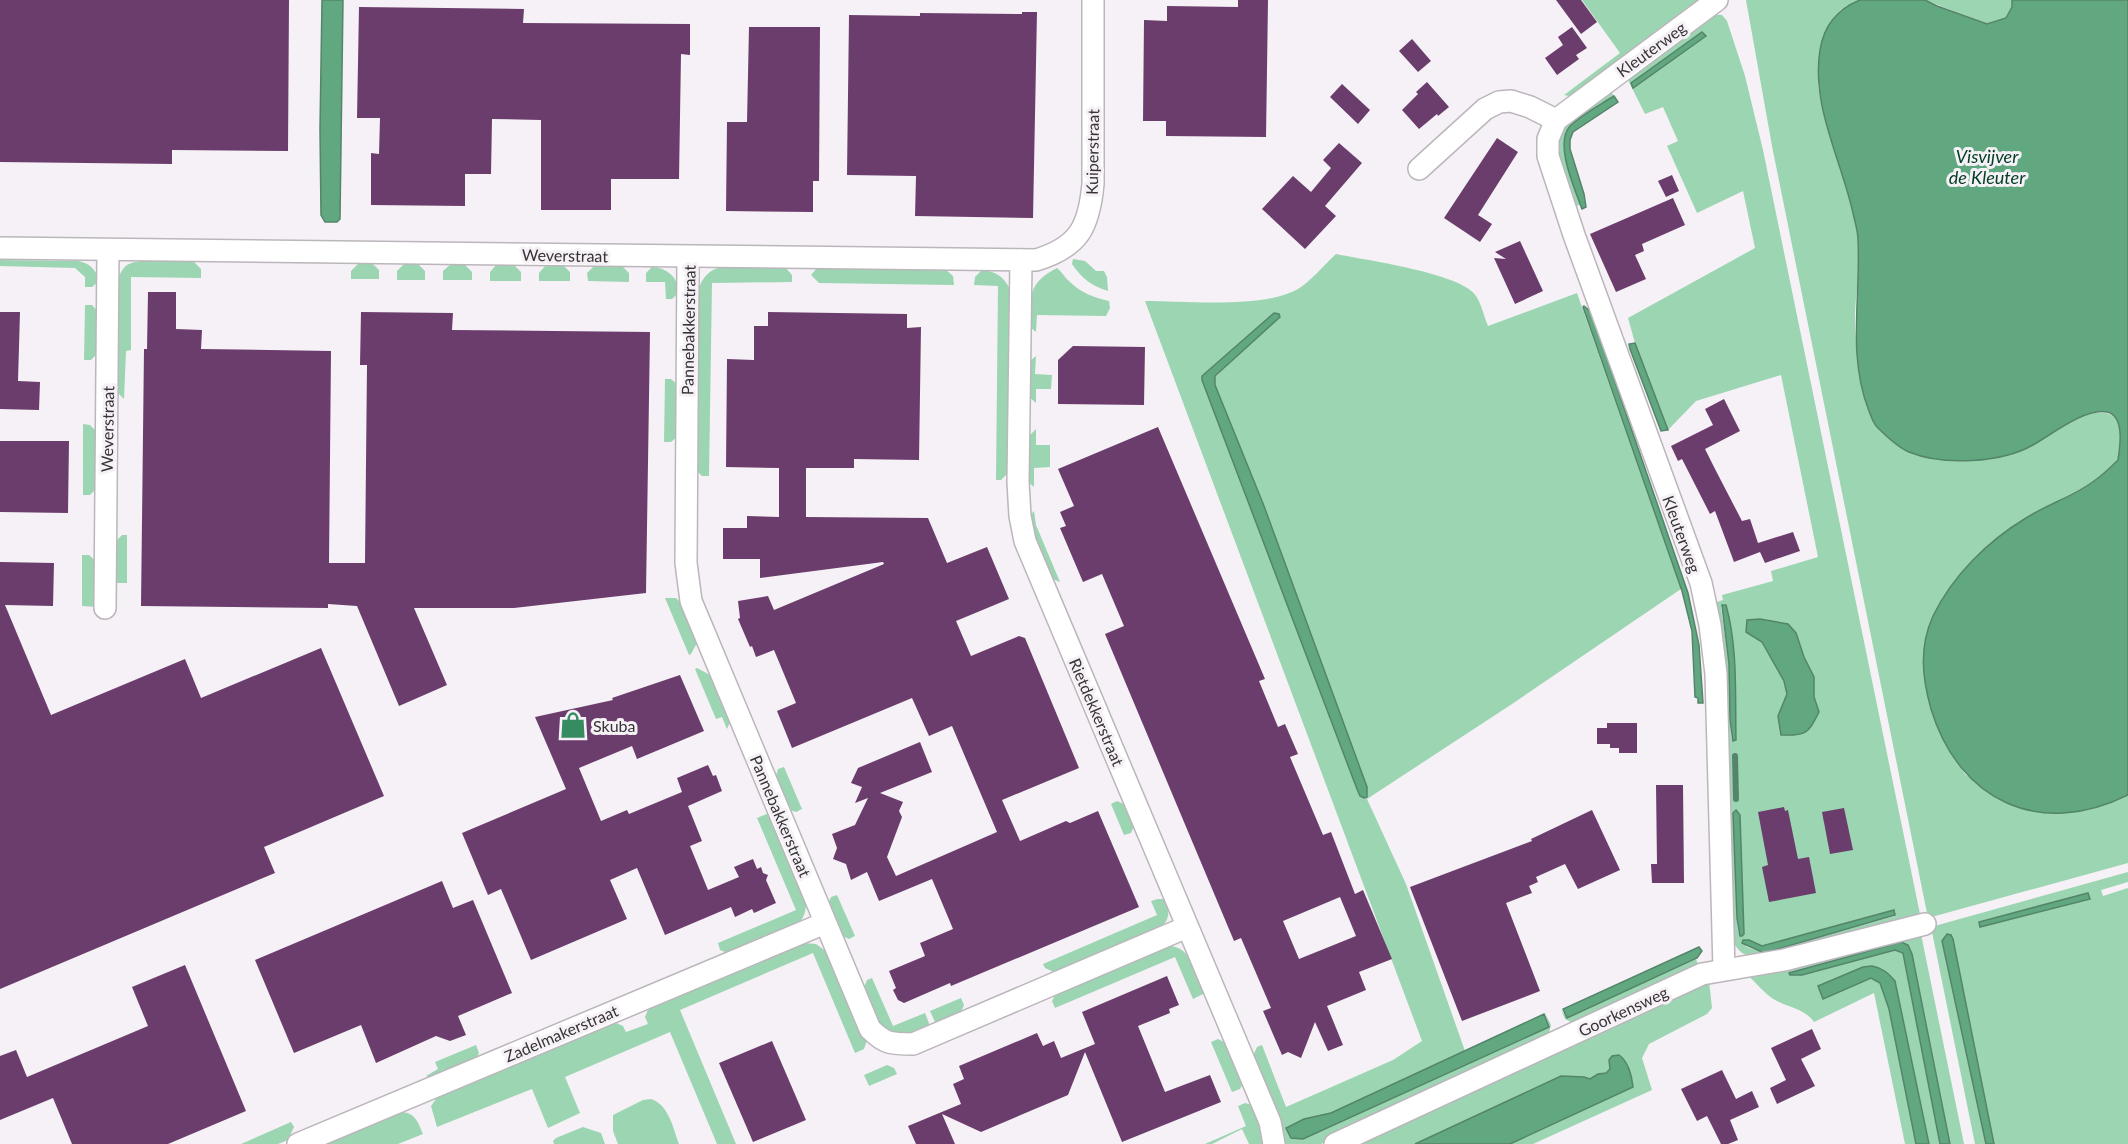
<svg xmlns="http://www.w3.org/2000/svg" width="2128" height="1144" viewBox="0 0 2128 1144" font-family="Lato,sans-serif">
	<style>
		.green { fill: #9bd5b2; fill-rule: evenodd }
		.water { fill: #61a880; stroke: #54856a; stroke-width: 1.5 }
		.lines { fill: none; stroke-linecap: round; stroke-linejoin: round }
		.stream { stroke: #54856a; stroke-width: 6 }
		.building { fill: #6b3d6c; fill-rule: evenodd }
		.minor-casing { stroke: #bbb6bb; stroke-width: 24 }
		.minor { stroke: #fff; stroke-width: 21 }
		.labels { text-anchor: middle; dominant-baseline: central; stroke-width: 6; stroke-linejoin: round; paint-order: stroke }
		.street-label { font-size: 16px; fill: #363335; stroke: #f6f1f6 }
		.poi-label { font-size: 16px; fill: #363335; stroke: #f6f1f6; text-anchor: start }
		.water-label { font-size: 18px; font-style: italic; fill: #044026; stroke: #f6f1f6 }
	</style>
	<rect width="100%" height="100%" fill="#f6f1f6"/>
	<g class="green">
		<polygon points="1582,0 1705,0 1574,97 1564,95 1620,53"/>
		<path d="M1746,0H1860C1827,12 1827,28 1821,59C1820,68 1817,78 1818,86C1825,137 1850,185 1858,236C1862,263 1854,298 1855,327C1856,351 1860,375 1865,399L2032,446C2052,434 2113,386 2121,432C2123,440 2119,452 2119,460L2093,482L2026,518L1987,546L1936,725L1955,760L1966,775L2037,812H2062L2088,810L2128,795V863L1928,918L1772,146Z"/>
		<polygon points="1925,0 2012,0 2012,7 2006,18 1987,24"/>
		<path d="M1707,14L1722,15L1727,21L1745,76L1763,150L1921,919L1761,960C1745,956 1737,953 1731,936L1714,603L1723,600L1722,595L1773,581L1771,571L1818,557L1781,375L1696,401L1668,430L1635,343L1628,318L1755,248L1743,191L1697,213L1667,146L1678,141L1663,107L1645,114L1625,74ZM1726,605C1736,650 1737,695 1731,740L1729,664L1721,607ZM1762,642L1804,657L1814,677V697L1819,712L1778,716L1787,695L1784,681ZM1740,813L1744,934L1738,931L1737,918L1733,814ZM1893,910L1895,916L1764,953L1747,947L1743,940H1749L1762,946Z"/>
		<polygon points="1610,90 1614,96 1570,126 1565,134 1580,205 1572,207 1555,141 1559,128"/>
		<path d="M1336,254C1364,260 1462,273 1476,296C1482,305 1484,317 1488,326L1577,293L1681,589L1512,704L1367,799L1406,884L1465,1051L1331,1113L1304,1119L1303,1139L1549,1027L1545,1013L1551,1025L1547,1040L1321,1144H1286L1252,1058L1257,1047L1262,1045L1286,1107L1393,1060L1422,1041L1145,301C1186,301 1263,309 1298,289C1311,281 1324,265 1336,254ZM1274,313L1279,314V317L1215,377V385L1264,506L1298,601L1360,796L1202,380V376Z"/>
		<path d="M1073,259L1085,261L1096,271H1104L1107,277L1108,291C1092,286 1082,279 1072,264Z"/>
		<path d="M0,260L78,261C89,263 96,269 99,281L92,287H85V277L75,268L0,266Z"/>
		<path d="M193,261L201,269V278L131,277V350L126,351L124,399L116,391L118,281C119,275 122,269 127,265C140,257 177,261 193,261Z"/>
		<polygon points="359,263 372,263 379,270 379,279 351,279 351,271"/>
		<polygon points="405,263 418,264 425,271 425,280 397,280 397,271"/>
		<polygon points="451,264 464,264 472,272 472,280 443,280 443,271"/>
		<polygon points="497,264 514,265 521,272 521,281 490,281 490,272"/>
		<polygon points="546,265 563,265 570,272 570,281 539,281 539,273"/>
		<polygon points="595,265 622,266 629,273 629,282 588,281 587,273"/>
		<path d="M652,267C667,268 677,276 679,292L672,299H666L665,282H646V273Z"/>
		<path d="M785,267L792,275V282L712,283L709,476H702L695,469L697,293C700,284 704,275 713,270C727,263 769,267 785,267Z"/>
		<polygon points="817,268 946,270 953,276 954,285 819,283 811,275"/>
		<path d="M1057,268C1062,272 1065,278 1070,282C1081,293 1095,298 1109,301L1110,308L1106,316L1037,315L1036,332L1030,327C1030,296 1028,283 1057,268Z"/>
		<path d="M982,270C997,271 1005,278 1011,291L1009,472L1001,480H996L998,286L974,285L975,277Z"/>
		<polygon points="85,305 92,305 99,313 99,352 91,360 84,360"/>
		<polygon points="1036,356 1035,374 1052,375 1051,389 1036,389 1036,403 1028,396 1029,362"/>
		<polygon points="665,379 671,379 679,386 678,436 671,442 664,442"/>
		<polygon points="83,424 90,425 98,433 97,488 90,495 83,495"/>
		<polygon points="1036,429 1036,445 1050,445 1050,467 1034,468 1034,487 1027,481 1028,437"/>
		<polygon points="1034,511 1036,525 1060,582 1050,578 1034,539 1028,517"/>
		<polygon points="122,535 127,535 127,583 115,583 115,542"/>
		<polygon points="82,555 89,555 97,562 96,607 82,606"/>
		<polygon points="665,598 676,598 684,606 698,641 691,654 689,655"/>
		<polygon points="697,668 712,676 731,720 727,729 722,717 716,719 695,669"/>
		<polygon points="784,767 802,809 796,812 787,809 775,779 778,769"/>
		<polygon points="1117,801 1126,805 1135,824 1131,833 1124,835 1111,804"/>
		<path d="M769,813L806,903C806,913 803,920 796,926L730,954L720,950L718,943L796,910L757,818Z"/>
		<polygon points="2128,872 2128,882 2101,890 2103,896 2128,888 2128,1144 1994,1144 1953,939 1942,941 1986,1144 1975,1144 1931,927"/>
		<polygon points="837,895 855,936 849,939 840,935 827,906 831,897"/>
		<path d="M1158,899H1165C1170,910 1170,919 1161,928L1056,973L1045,968L1043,964L1157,915L1151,901Z"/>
		<path d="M1920,929L1923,944L1964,1144H1950L1912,954C1910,948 1908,943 1901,942L1789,973L1790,975H1802L1895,950H1900L1903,953L1940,1144H1929L1895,981L1872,966L1863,967L1818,986L1824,999L1871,978L1880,983L1889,1009L1916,1144H1905L1874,993L1814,1022C1805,1009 1790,1008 1777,1001C1766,996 1755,981 1745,973Z"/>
		<polygon points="803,943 816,944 827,952 867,1040 864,1049 855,1053 813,953 680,1010 736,1144 717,1144 670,1032 565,1077 580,1113 548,1128 532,1089 437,1127 431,1106 438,1096 614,1022 623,1026 626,1032 648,1024 645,1017 649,1007"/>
		<path d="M1168,946C1192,946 1197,975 1205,993L1193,999L1175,957L1055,1008L1052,1001L1056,993Z"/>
		<polygon points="1696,959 1699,967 1578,1026 1565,1019 1561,1010 1567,1018"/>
		<polygon points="872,978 893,1026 925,1013 930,1026 904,1036 882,1030 863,990 867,980"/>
		<path d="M1709,981L1712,1008L1707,1014L1649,1044L1642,1058L1652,1090L1533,1144H1510L1633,1087L1610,1069C1609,1072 1594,1078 1590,1079L1584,1077L1561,1076L1415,1144H1352Z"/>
		<polygon points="961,998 964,1005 960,1014 936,1024 930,1011"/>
		<polygon points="1218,1039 1226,1043 1243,1083 1240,1089 1232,1092 1211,1042"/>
		<polygon points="476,1045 479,1053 475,1061 433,1079 426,1076 438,1069 435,1062"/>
		<polygon points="887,1065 894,1068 897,1074 869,1086 864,1075"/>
		<path d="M651,1099C669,1105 673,1128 679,1144H618L613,1131V1115L643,1100Z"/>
		<polygon points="1245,1103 1252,1105 1263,1130 1265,1144 1249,1144 1242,1129 1212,1144 1205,1144 1246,1126 1238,1106"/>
		<path d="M400,1112C415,1112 418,1122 423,1134L398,1144H323Z"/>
		<polygon points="291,1122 294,1127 288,1140 278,1144 241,1144"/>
		<polygon points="583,1127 601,1133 605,1144 554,1144 553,1141 556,1138"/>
	</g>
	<g class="water">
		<polygon points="322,0 343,0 340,219 337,222 325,222 321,215 320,129"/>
		<path d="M1860,0H1925L1937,6L1987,24L2006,18L2012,7V0H2128V795C2040,839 1959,801 1931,709C1922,677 1919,647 1933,616C1953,575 1988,541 2026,518C2048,504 2074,496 2094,481C2103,475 2111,467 2118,460C2120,447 2125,416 2107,412C2086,407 2051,435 2033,445C2001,463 1943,466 1909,452C1899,448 1885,435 1877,427C1873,423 1871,416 1869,411C1847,356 1861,297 1858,240C1858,231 1855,222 1853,213C1841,159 1811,106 1820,50C1824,25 1837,9 1860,0Z"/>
		<polygon points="1702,32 1706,36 1633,88 1631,83"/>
		<path d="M1614,96L1618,102L1573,132L1570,140V149L1584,194L1586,207L1582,209C1575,189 1553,142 1571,125C1584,113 1600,105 1614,96Z"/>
		<polygon points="1584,306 1591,312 1688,593 1699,645 1703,703 1698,703 1698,698 1695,697 1692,631 1682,591 1583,307"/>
		<polygon points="1274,313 1279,314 1280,317 1215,376 1215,385 1264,506 1367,787 1367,797 1364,798 1360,796 1357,789 1202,380 1202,376"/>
		<polygon points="1635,343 1668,430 1661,431 1630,349 1629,344"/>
		<path d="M1722,605H1726C1738,648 1735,696 1736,740L1733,741L1730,720L1729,664Z"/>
		<path d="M1760,619L1788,624L1796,633L1804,657L1814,677V697L1819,712C1808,734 1806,736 1781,735L1778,716L1787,694L1784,681L1762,642L1746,632L1747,620Z"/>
		<polygon points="1736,810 1740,815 1744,934 1742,936 1740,936 1737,918 1733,813"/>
		<polygon points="2088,893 2090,899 1980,927 1979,922"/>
		<polygon points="1894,910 1895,915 1764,953 1742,943 1743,940 1749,940 1762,946"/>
		<polygon points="1947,934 1951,935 1953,939 1994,1144 1986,1144 1942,941"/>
		<polygon points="1901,942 1908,945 1912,954 1950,1144 1940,1144 1903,953 1895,950 1802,975 1790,975 1789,973"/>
		<polygon points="1699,947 1702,951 1697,958 1567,1018 1563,1009"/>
		<path d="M1872,966C1883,968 1888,973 1895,981L1929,1144H1916L1889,1009L1880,983L1871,978L1823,999L1818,986L1863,967Z"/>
		<polygon points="1544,1014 1549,1027 1303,1139 1291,1138 1286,1128 1304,1119 1331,1113"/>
		<path d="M1619,1055C1628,1061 1632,1076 1633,1087L1510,1144H1415L1561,1076L1584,1077L1590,1079L1598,1074L1606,1073L1610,1069L1609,1060L1612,1056Z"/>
	</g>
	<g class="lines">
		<polyline class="stream" points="1735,756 1736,799"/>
	</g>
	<g class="building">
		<polygon points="0,0 289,0 288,151 172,150 172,164 0,162"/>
		<polygon points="1238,0 1268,0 1266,137 1166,136 1166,121 1143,121 1144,20 1167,21 1167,6 1238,7"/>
		<polygon points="1556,0 1581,0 1597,22 1581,34"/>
		<polygon points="359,7 524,9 523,23 690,24 690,55 681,54 679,179 611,179 611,210 541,210 541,120 492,119 491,174 465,174 465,206 371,205 371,153 379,154 380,118 357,118"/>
		<polygon points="1022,12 1037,12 1033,218 915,216 916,176 847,175 849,15 920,16 920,13 1022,14"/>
		<polygon points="749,27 820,27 819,181 813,181 813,212 726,211 727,122 747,122"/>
		<polygon points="1572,27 1587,48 1576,55 1579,59 1557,75 1545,58 1563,45 1558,37"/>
		<polygon points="1412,39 1431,61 1418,72 1399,51"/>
		<polygon points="1427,82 1449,107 1438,116 1437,114 1419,129 1402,110 1418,94 1416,92"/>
		<polygon points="1342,84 1370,110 1358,124 1330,97"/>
		<polygon points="1497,138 1518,152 1478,215 1492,224 1480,242 1444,218"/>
		<polygon points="1339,143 1362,163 1325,206 1336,216 1305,249 1262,209 1293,176 1311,192 1331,168 1323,160"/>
		<polygon points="1672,175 1679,191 1666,197 1658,181"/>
		<polygon points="1673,198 1685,225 1642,244 1644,251 1635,255 1646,279 1616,292 1590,234"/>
		<polygon points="1520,241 1543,291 1515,304 1494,258 1506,259 1495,252"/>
		<polygon points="148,292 176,292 176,329 202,330 201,349 331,351 329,563 365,563 367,365 360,365 361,312 453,313 452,330 650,332 646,593 514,608 414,608 447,685 399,706 357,606 328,604 328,608 141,606 144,349 147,349"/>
		<polygon points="0,312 20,312 18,381 40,382 39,410 0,409"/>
		<polygon points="768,312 907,314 907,328 921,327 919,460 854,459 854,468 806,468 806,517 928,518 947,563 987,547 1009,599 956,621 971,656 1019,636 1025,638 1079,768 1002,800 1020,841 1066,821 1070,823 1098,811 1139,907 951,986 950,983 904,1003 898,1000 893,990 896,988 889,971 925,956 920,943 953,929 932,879 879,901 867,872 851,880 846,864 833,859 837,848 832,834 855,825 868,798 855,803 862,787 851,783 858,768 920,742 932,772 880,793 903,802 899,811 902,817 887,857 896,876 997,832 952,726 929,736 912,698 792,748 777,711 796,703 774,650 756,657 752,646 750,647 738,619 740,618 738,601 768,596 774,610 884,564 883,562 760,578 760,559 723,559 723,528 747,528 747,516 779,517 779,468 726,467 727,359 754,360 754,326 768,326"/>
		<polygon points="1073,346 1145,347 1144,405 1058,404 1058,360"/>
		<polygon points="1724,399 1740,431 1705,449 1715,469 1742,521 1750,519 1758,543 1793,532 1800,551 1765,563 1760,552 1734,562 1715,511 1710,514 1682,459 1678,461 1671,446 1713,425 1705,409"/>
		<path d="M1158,427L1265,679L1259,681L1278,727L1285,724L1298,754L1290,757L1323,835L1331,832L1355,894L1363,890L1392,959L1359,972L1366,990L1327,1006L1343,1045L1328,1051L1315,1022L1301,1058L1288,1052L1282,1055L1263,1011L1271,1008L1241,938L1234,941L1105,634L1124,626L1102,574L1083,582L1060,528L1066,526L1060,512L1074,506L1058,469ZM1340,897L1356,936L1299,959L1283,921Z"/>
		<polygon points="0,441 69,441 68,513 0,512"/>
		<polygon points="0,562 54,563 53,606 5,605 51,715 185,659 201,698 321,648 384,796 264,847 275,873 0,989"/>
		<polygon points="680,675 704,731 637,759 632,746 579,768 601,821 627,810 629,814 682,792 677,778 708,765 713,776 716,775 722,791 688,806 702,841 690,846 708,890 739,877 734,867 753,859 757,869 761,867 763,873 768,875 766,880 776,903 754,913 752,909 735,917 731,907 665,935 637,868 610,880 627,919 531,960 501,889 488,895 462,833 566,789 535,717 613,700 612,698"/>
		<polygon points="1607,723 1637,723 1637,753 1619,753 1619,748 1610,748 1610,744 1597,744 1597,728 1607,728"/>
		<polygon points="1656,785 1683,785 1684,883 1652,883 1651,864 1657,864"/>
		<polygon points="1784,807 1785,811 1788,810 1798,859 1809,857 1816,893 1769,902 1762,867 1768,865 1758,812"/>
		<polygon points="1844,808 1853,850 1830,854 1822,812"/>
		<polygon points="1592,810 1620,870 1578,889 1565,864 1536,877 1538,882 1529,886 1532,893 1506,903 1540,991 1462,1021 1410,887 1532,841 1531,839"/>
		<polygon points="442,881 453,908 473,900 512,993 458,1016 466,1035 450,1041 436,1036 376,1063 361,1025 294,1053 255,960"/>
		<polygon points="185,965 246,1111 168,1144 72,1144 53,1098 0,1120 0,1056 16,1050 27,1077 148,1026 132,987"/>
		<polygon points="1167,976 1179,1005 1169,1009 1170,1013 1138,1026 1165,1092 1210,1075 1221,1102 1122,1142 1085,1052 1068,1095 981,1132 942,1114 955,1144 916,1144 908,1126 961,1104 953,1084 964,1079 959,1066 1037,1033 1043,1046 1054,1041 1061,1058 1095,1044 1082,1012"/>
		<polygon points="1812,1029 1821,1049 1801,1059 1815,1086 1777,1104 1770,1088 1786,1080 1771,1048"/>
		<polygon points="772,1041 806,1120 753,1142 719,1063"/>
		<polygon points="1722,1070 1736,1099 1752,1091 1759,1107 1730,1120 1738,1140 1728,1144 1721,1144 1707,1116 1697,1121 1681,1089"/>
	</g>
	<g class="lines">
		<defs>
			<g id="minor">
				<polyline points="1717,0 1556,120 1548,139 1548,156 1574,235 1701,583 1710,625 1716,674 1724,969"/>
				<polyline points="1419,169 1485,109 1499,102 1511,101 1530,107 1556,120"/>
				<path d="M0,248L1036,260C1079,247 1089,227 1093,184V0"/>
				<path d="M688,257L686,563L691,601L870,1029C885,1044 891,1044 913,1044L1187,927"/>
				<polyline points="1021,260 1018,482 1020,516 1025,541 1270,1122 1274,1144"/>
				<polyline points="105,608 108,250"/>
				<polyline points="298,1144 825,923"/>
				<polyline points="1335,1144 1702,974 1784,960 1925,924"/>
			</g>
		</defs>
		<use href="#minor" class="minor-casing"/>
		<use href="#minor" class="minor"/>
	</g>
	<defs>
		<symbol id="shop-bare" viewBox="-9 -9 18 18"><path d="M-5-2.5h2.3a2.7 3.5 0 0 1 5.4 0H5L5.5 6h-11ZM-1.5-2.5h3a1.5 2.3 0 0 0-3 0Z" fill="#368c60" stroke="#f6f1f6" stroke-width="2.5" paint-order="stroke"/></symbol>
	</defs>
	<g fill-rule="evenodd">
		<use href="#shop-bare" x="554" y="706" width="38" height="38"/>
	</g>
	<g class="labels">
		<g class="street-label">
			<text transform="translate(1651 49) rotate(-36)">Kleuterweg</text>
			<text transform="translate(1092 152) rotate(-89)">Kuiperstraat</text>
			<text transform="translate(565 255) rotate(1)">Weverstraat</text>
			<text transform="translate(688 330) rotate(-89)">Pannebakkerstraat</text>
			<text transform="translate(107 429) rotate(-89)">Weverstraat</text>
			<text transform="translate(1682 534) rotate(70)">Kleuterweg</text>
			<text transform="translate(1097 712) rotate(67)">Rietdekkerstraat</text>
			<text transform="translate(781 816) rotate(67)">Pannebakkerstraat</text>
			<text transform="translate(1623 1011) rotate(-25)">Goorkensweg</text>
			<text transform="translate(561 1033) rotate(-23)">Zadelmakerstraat</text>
		</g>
		<g class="poi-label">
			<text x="593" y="725">Skuba</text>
		</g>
		<g class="water-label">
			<text x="1987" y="156">Visvijver<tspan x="1987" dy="21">de Kleuter</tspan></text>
		</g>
	</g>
</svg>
